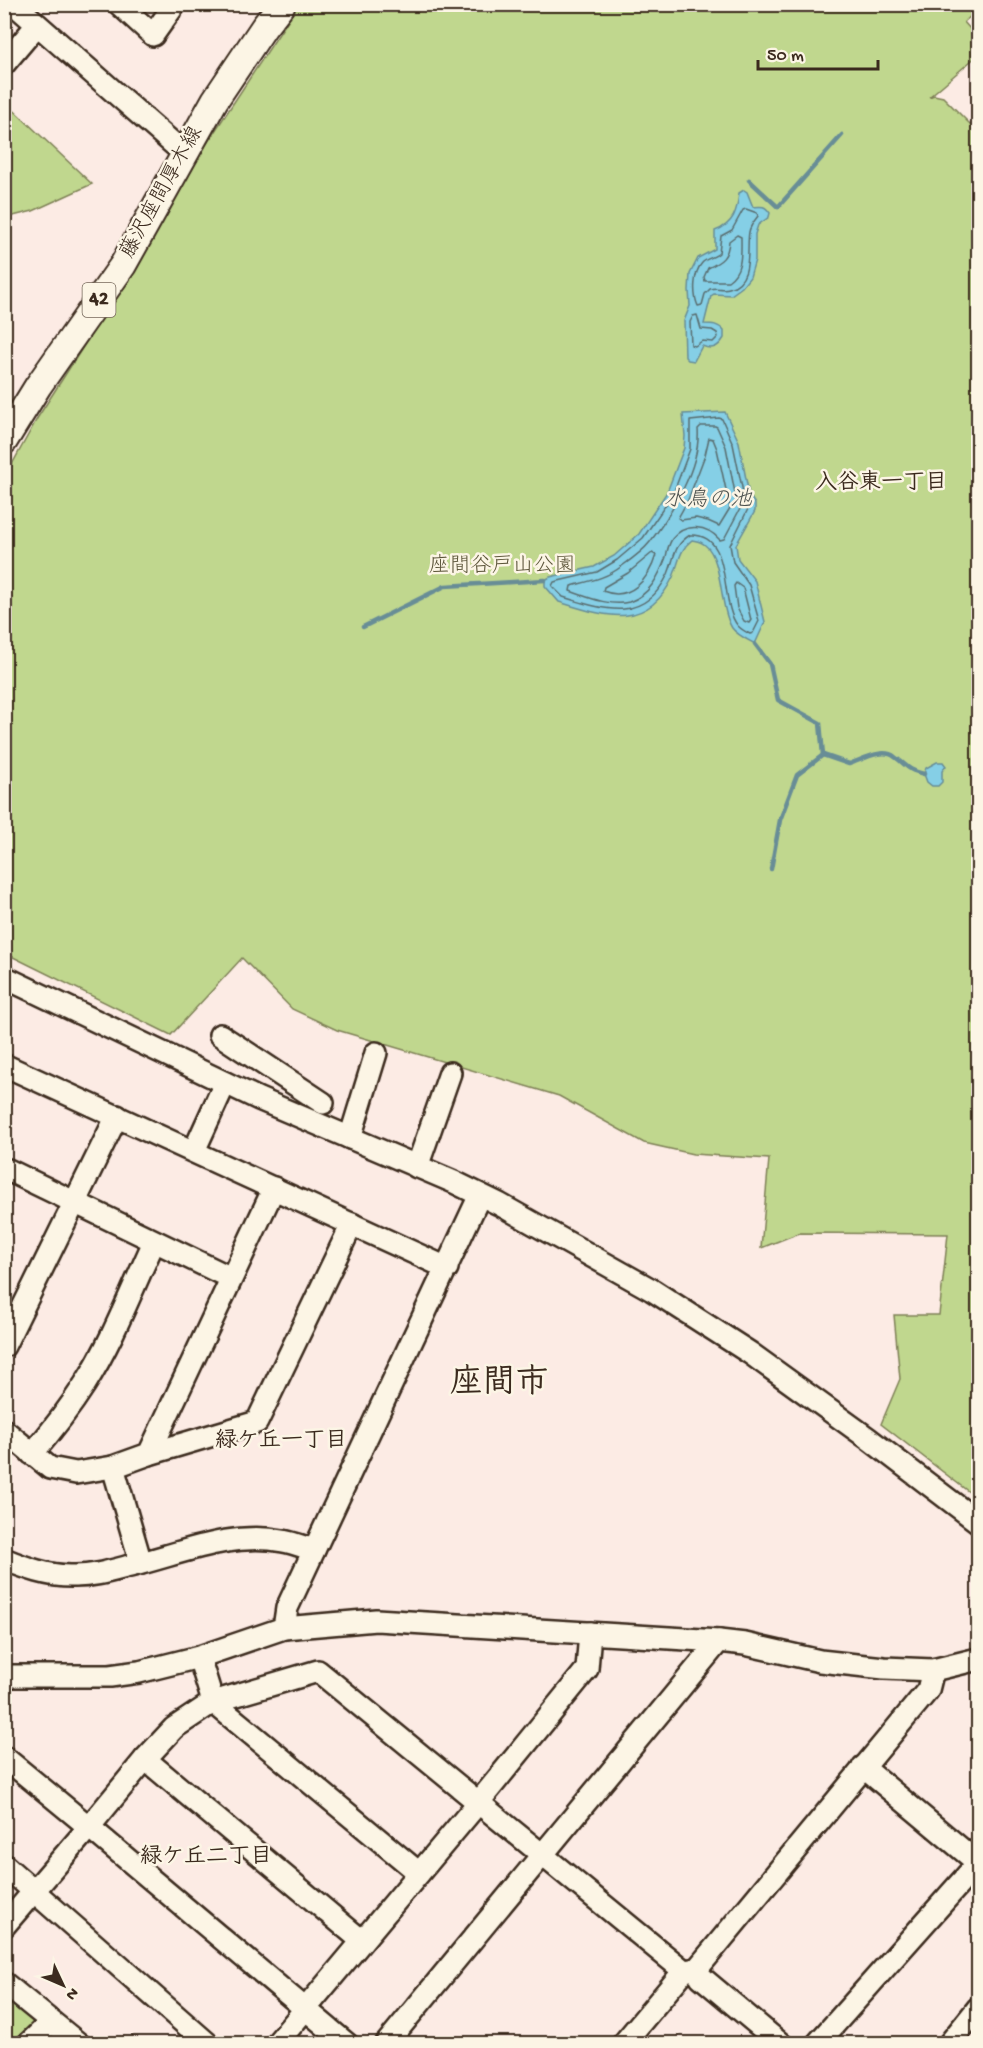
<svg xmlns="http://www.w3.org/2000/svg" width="983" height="2048" viewBox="0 0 983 2048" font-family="'Gochi Hand','Klee One',sans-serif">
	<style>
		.green { fill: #c0d78e; stroke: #7e8056; stroke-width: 1.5 }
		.water { fill: #85cfe6; stroke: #678d96; stroke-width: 1.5 }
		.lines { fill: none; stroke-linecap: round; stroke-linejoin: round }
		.shore { stroke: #596c6e; stroke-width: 1.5 }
		.stream { stroke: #678d96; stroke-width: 4.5 }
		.minor-casing { stroke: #3b2a1e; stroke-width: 26 }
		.major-casing { stroke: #3b2a1e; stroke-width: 30 }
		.minor { stroke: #fcf5e5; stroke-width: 21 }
		.major { stroke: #fcf5e5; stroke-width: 26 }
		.labels { text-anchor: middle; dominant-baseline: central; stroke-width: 5; stroke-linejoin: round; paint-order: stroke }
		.shield { fill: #fcf5e5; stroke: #75675a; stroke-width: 1.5 }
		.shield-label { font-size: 20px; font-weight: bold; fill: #3b2a1e }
		.street-label { font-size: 21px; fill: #3b2a1e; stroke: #fcf5e5 }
		.park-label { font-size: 21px; fill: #5c553a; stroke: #fcf5e5 }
		.neighbourhood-label { font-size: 22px; font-weight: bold; fill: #3b2a1e; stroke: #fcf5e5 }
		.water-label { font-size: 22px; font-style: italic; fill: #4e5350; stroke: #fcf5e5 }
		.town-label { font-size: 33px; font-weight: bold; fill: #3b2a1e; stroke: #fcf5e5 }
	</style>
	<rect width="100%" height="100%" fill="#fcebe4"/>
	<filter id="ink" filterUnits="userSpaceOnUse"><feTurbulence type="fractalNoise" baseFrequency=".0167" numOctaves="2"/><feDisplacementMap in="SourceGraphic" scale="12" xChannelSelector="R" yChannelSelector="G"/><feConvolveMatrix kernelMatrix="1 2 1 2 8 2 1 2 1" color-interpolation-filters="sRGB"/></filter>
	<g filter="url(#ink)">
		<g class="green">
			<polygon points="298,5 978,5 978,10 964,22 978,38 978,55 929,97 934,95 943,97 978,132 978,1499 881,1424 900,1379 894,1315 939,1315 948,1234 799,1233 761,1248 769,1159 693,1154 644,1143 559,1096 337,1030 292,1009 242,958 171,1035 5,953 4,479 38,417 137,263 186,175"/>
			<polygon points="4,102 5,102 92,184 33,211 5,218"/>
			<polygon points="4,1995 37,2021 36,2027 17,2043 5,2043"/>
		</g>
		<g class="water">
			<path d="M744,190L747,192L753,207C761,206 765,205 770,213L769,217L758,225L755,234V260L750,277L742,287L731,295L714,294L711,296L704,324C713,324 718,324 724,331V338C718,348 712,350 702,346L694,361L688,360L685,357L684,321L690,306L689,290L690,274L698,258L715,249V231C734,224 737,211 739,193Z"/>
			<path d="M725,412L739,442L749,495L755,504V511L736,545L738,559L755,581L765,622L755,644C748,640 737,635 732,628C719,607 723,559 705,545C701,541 697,541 692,540C679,550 679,563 673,577C647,632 605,616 559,602L545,586V580L550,577L594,567L614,556L639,534L667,492L684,448L685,436L683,414Z"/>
			<polygon points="937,762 943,762 946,766 942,771 942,782 938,786 932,786 927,782 924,774 926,768"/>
		</g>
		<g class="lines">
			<g class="shore">
				<path d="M746,209L757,213L758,216C754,221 750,226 749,232C746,249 754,282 729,288C723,290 716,287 710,289L705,294L702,305L698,306C693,295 693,273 702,263C706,258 714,258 719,253L721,236L732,230L743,210Z"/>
				<path d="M737,235L741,237C741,253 743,271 728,281H705L704,277L708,268C722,261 728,257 729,241Z"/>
				<polygon points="697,315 701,329 712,330 717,333 718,337 713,342 702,341 695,346 691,345 690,322 693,316"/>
				<path d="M719,418L722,419L733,444L744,497L749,507L730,545L733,562L749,585L759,621L753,633L750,634C746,632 741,629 738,626C718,603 735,533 690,535C673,546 675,557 668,574C644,624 605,610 563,597L552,586L554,582L597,572L617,560L643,538L673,494L690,449V421Z"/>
				<path d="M701,426H715L717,427L726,447L736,498L741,507L724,539L720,540C707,525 685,522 672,539C669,544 667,551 666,557C659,576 650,595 629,602C611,607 587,597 570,591L571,586C590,581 607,578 622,566C632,559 643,551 650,542C672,513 701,466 698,429Z"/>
				<polygon points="709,438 713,439 717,449 730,508 719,526 708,521 696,518 681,520 678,518 688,500 705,455"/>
				<path d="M652,553L656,555C649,579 630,602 603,591L604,587L628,573Z"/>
				<polygon points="736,583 743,588 751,620 749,623 744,621 737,608 734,586"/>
			</g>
			<g class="stream">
				<polyline points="749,180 778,207 842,135"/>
				<polyline points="363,627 445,586 545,580"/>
				<path d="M755,644L770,664L778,700L820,723L823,755L849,764C862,760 883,747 895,757C909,767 906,769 924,774"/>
				<polyline points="771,869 780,820 797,775 823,755"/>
			</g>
			<defs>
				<g id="minor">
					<polyline points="14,4 186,155"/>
					<polyline points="119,4 153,35 175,4"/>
					<polyline points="4,64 37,25"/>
					<polyline points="4,977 259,1099 454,1182 499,1204 652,1290 750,1353 869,1439 978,1522"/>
					<polyline points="220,1035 323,1103"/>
					<polyline points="4,1065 447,1268"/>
					<polyline points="350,1138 376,1053"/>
					<polyline points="194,1151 225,1083"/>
					<polyline points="417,1167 450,1073"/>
					<polyline points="8,1170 231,1278"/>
					<polyline points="4,1346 117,1116"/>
					<polyline points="4,1430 50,1468 76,1473 113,1467 141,1563"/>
					<path d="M32,1454C51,1432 69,1409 85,1384C113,1340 132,1289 154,1242"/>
					<polyline points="149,1454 257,1422 352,1224"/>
					<polyline points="113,1467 149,1454 274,1188"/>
					<path d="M4,1559C26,1568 48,1576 71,1576C91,1577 111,1571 130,1566C180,1554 230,1531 283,1541C294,1543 304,1547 314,1550"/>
					<polyline points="284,1628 287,1608 480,1195"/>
					<polyline points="199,1657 213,1702 318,1671 684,1971"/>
					<polyline points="4,1676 110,1676 139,1672 199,1657 284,1628 376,1620 719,1641 745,1644 820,1661 884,1668 933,1670 978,1659"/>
					<polyline points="4,1757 89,1827 145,1759 174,1728 213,1702 419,1873"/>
					<polyline points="145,1759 362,1941"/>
					<polyline points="863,1767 978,1863"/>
					<polyline points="4,1865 208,2044"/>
					<polyline points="4,1926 89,1827 347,2044"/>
					<polyline points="4,1983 79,2044"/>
					<polyline points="28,2044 51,2022"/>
					<polyline points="276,2044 478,1803 587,1669 590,1633"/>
					<polyline points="386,2044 719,1641"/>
					<polyline points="623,2044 684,1971 696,1969"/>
					<polyline points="781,2044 701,1977 697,1969 928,1690 933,1670"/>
					<polyline points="817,2044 978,1863"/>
					<polyline points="949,2044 978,2008"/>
				</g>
				<polyline id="major" points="4,441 38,386 123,265 215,100 264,27 282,4"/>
			</defs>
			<use href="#minor" class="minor-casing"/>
			<use href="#major" class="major-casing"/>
			<use href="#minor" class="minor"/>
			<use href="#major" class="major"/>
		</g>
	</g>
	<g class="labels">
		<rect class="shield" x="82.5" y="283" width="33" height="34" rx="4.5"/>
		<g class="shield-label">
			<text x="99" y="300">42</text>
		</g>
		<g class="street-label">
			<text transform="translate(163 193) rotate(-61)">藤沢座間厚木線</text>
		</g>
		<g class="park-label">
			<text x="502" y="567">座間谷戸山公園</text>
		</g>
		<g class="neighbourhood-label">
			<text x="881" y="484">入谷東一丁目</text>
			<text x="281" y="1442">緑ケ丘一丁目</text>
			<text x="206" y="1858">緑ケ丘二丁目</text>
		</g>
		<g class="water-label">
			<text x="708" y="501">水鳥の池</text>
		</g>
		<g class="town-label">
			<text x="499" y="1385">座間市</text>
		</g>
	</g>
	<rect width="983" height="2048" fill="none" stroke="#fcf5e5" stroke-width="24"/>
	<rect x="12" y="12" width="959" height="2024" fill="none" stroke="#3b2a1e" stroke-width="2" filter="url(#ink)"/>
	<g transform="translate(63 1985) rotate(134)" stroke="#fcf5e5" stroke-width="4.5" paint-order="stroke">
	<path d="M0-4.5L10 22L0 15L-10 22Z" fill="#3b2a1e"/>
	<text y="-9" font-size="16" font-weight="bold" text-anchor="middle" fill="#3b2a1e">N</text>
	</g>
	<path d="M758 60v9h120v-9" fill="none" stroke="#3b2a1e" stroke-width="3"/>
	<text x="767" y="60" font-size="18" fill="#3b2a1e" stroke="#fcf5e5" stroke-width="4.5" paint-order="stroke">50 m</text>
</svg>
